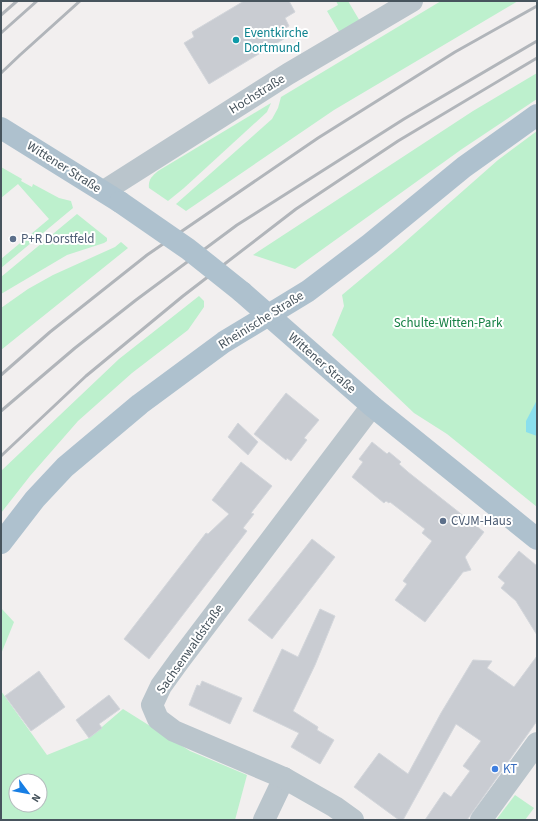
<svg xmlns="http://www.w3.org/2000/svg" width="538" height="821" viewBox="0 0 538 821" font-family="'Source Sans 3',sans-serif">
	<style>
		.green { fill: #bdf0cd; fill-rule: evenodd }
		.water { fill: #8adfed }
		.building { fill: #c9ccd2; stroke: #d3d6db }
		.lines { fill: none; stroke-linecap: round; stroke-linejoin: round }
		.minor { stroke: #bac5cc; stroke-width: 22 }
		.major { stroke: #aec1ce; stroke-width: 22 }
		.rail { stroke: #b1b5ba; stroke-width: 3 }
		.major-bridge { stroke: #aec1ce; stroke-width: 22 }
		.culture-dot { fill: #0f9aa8; stroke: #fff; stroke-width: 1.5 }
		.service-dot { fill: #5c6f8a; stroke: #fff; stroke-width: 1.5 }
		.shop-dot { fill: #3f7fe0; stroke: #fff; stroke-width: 1.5 }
		.labels { text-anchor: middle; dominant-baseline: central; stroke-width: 4; stroke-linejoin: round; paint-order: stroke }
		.culture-label { font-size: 13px; fill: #0d838f; stroke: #fff; text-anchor: start }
		.street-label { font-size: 13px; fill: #47545d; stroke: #fff }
		.service-label { font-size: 13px; fill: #4e5e75; stroke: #fff; text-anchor: start }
		.park-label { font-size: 13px; fill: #168044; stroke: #fff }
		.shop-label { font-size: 13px; fill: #366cbe; stroke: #fff; text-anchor: start }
	</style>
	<rect width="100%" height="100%" fill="#f2efef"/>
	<g class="green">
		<polygon points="336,1 348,1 361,23 341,35 327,11 338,5"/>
		<polygon points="441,1 518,1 334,110 186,211 176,204 272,119 278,108 281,97"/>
		<polygon points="537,73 537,99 462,149 295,269 253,255 473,111"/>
		<path d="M271,103L267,112L184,188L168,201L149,188C148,180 152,176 158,171Z"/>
		<polygon points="537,131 537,507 447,434 414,413 332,335 344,306 342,295 397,249 498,160"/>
		<polygon points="1,167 22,179 21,181 32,187 33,184 59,198 71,201 73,208 1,268 1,259 49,219 18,184 1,198"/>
		<polygon points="77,214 107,238 107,241 104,243 67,255 1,294 1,277"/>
		<polygon points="121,242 128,248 1,350 1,308 28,289 53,275 115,247"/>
		<polygon points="199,296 204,301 204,307 188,330 132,373 78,421 30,476 1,513 1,471 119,359"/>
		<polygon points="1,608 14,622 1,654"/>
		<path d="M1,691L47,755L89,738L123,709L190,751L247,775L235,820H1ZM16,781H40V805H16Z"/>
		<polygon points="515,795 534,808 525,820 496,820"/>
	</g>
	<polygon class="water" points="537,400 537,436 526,432 526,421"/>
	<g class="building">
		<polygon points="244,1 289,1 295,12 285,18 289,26 282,30 287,37 209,84 184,43 194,37 192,32"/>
		<polygon points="286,393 319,420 304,438 307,440 291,461 287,458 286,460 254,434"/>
		<polygon points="238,423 258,442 248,455 228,437"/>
		<polygon points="372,442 387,454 389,452 401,462 399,464 408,472 484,532 465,557 471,570 463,572 425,622 395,600 407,584 403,581 432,541 422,533 425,529 390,502 389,503 386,501 384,503 352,477 363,462 359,459"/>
		<polygon points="241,462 272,486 251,513 254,514 243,528 247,531 149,659 124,639 206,533 208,534 229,514 212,500"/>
		<polygon points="312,539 335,557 272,639 248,620"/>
		<polygon points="519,551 537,566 537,635 516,601 501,588 505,583 498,577"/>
		<polygon points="320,609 335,616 315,665 293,711 318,727 317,730 334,740 320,764 291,747 299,733 253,711 282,649 298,657"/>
		<polygon points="537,656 537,721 467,820 425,820 444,792 451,797 470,771 463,766 481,741 456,724 403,820 399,820 354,787 379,753 408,774 441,713 473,660 492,661 487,668 514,687"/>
		<polygon points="39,671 65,707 31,731 5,696"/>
		<polygon points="202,681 242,698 230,724 189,705 197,685 200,686"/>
		<polygon points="109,695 120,709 99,724 102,728 89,738 76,720"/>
	</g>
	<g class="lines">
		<g class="minor">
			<polyline points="104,191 288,74 412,1"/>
			<polyline points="264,820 284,778"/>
			<polyline points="353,820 335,807 284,778 174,731 158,719 152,705 161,686 179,661 372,406"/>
			<polyline points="481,820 537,743"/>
		</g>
		<g class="major">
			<polyline points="1,128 120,202"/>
			<polyline points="242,292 372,406 537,539"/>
			<polyline points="1,543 35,499 65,467 140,404 224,342 308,291 370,244 464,167 537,115"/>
		</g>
		<g class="rail">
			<polyline points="1,15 17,1"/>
			<polyline points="1,33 37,1"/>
			<polyline points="1,73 20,55 80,1"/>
			<polyline points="1,375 50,332 147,255 318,138 455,52 537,6"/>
			<polyline points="1,411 75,348 136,300 237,225 404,119 537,41"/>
			<polyline points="1,456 86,376 183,296 296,209 398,141 537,58"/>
		</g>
		<polyline class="major-bridge" points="120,202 188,249 242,292"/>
	</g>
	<circle class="culture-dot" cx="236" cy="40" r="4"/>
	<g class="service-dot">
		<circle cx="13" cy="239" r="4"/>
		<circle cx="443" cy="521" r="4"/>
	</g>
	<circle class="shop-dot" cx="495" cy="769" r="4"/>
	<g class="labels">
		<g class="culture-label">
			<text x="244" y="33">Eventkirche<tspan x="244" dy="15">Dortmund</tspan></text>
		</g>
		<g class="street-label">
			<text transform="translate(257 94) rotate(-32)">Hochstraße</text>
			<text transform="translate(64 167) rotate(32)">Wittener Straße</text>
			<text transform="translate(261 320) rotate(-32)">Rheinische Straße</text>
			<text transform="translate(322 363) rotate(41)">Wittener Straße</text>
			<text transform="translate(190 649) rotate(-55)">Sachsenwaldstraße</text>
		</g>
		<g class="service-label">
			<text x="21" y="239">P+R Dorstfeld</text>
			<text x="451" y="521">CVJM-Haus</text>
		</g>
		<g class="park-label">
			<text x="448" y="323">Schulte-Witten-Park</text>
		</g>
		<g class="shop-label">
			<text x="503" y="769">KT</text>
		</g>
	</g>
	<rect width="538" height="821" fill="none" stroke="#47545d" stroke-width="4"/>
	<g transform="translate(28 793) rotate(122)"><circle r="19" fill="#ffffff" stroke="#b5bbbe"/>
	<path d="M0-3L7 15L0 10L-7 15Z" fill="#177ee4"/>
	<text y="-6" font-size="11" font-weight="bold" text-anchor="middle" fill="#47545d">N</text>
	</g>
</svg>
